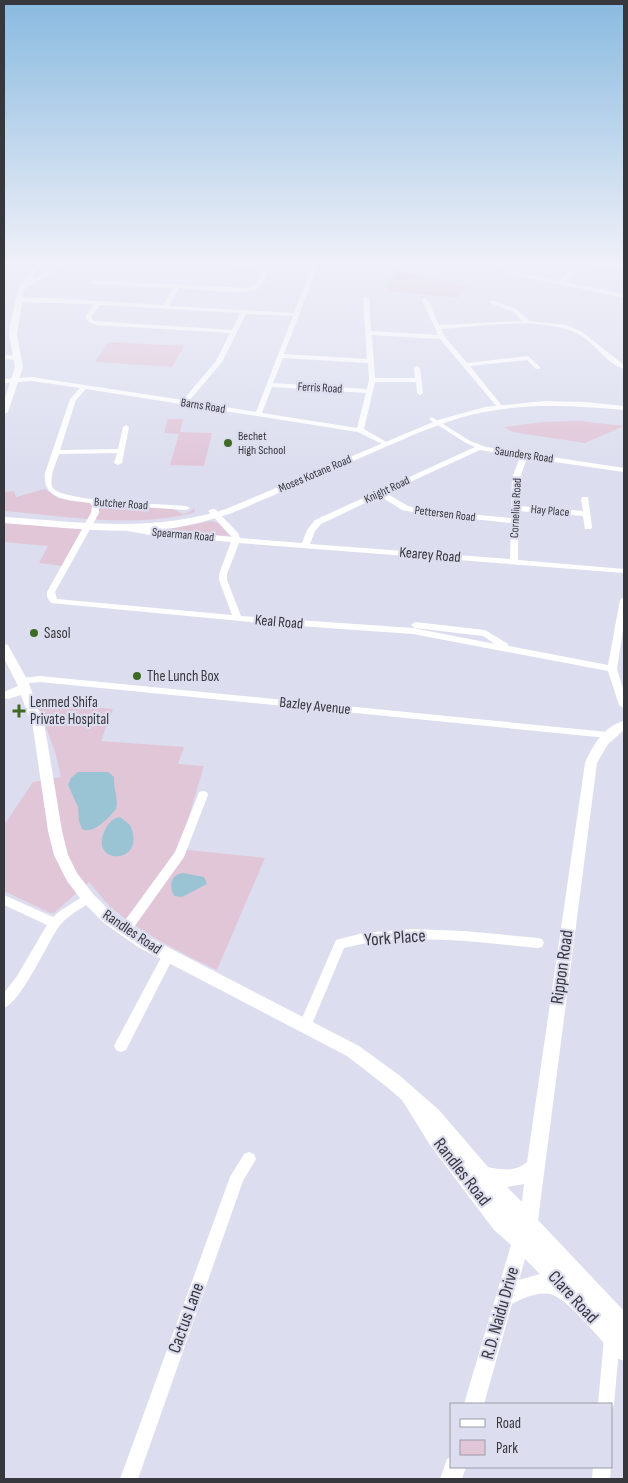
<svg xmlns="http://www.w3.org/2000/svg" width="628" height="1483" viewBox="0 0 628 1483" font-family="'Sofia Sans Condensed',sans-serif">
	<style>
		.green { fill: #e1c6d8 }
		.water { fill: #9ac4d3 }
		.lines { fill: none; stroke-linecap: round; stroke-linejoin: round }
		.minor { fill: #fff; fill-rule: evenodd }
		.tertiary { fill: #fff; fill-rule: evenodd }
		.secondary { fill: #fff; fill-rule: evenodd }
		.poi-dot { fill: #3f6a26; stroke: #dcdeef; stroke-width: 2 }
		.labels { text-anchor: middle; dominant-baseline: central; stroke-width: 4.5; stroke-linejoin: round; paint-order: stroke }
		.far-street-label { font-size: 12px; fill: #37373e; stroke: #dcdeef }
		.far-poi-label { font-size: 12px; fill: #37373e; stroke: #dcdeef; text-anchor: start }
		.street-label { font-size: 15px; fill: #37373e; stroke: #dcdeef }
		.poi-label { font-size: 15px; fill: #37373e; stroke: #dcdeef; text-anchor: start }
		.near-street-label { font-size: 18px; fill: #37373e; stroke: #dcdeef }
	</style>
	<rect width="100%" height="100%" fill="#dcdeef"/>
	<g class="green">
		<polygon points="396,271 466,287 457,298 388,291 389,282"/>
		<polygon points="109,342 184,346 172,367 95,362"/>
		<polygon points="168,419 183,419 180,432 212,433 204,466 170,465 179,434 164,433"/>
		<polygon points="580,421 624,426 585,443 512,432 504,427 542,422"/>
		<path d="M45,489L58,498L71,501L173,509L183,514L190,512L195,507L194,511L196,512C134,529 67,516 4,511V492L14,491L16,497Z"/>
		<polygon points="212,521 218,523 230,536 144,531 169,529"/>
		<polygon points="4,523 79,528 83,530 63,566 39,563 48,546 4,542"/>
		<path d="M37,703L113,709L101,741L184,747L178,764L204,766L179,849L265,858L217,970C185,955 127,926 104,900C99,894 94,888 89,882L54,913H50L4,891V825L33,782L61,777L55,752Z"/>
	</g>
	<g class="water">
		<path d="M78,772H108L114,777C113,788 119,800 116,809C109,818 93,835 82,829L79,821L78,807L68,785L71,778Z"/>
		<path d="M120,817L130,825C148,864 90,867 104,832C107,825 112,818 120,817Z"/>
		<path d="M183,873L204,877L207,884L182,897L174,896C169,886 170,875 183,873Z"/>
	</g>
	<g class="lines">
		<g class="minor">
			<polygon points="40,260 45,260 32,276 39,280 36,282 27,278 26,277"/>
			<path d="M211,260L250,263L266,272C266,280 262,287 254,290C240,295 196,289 179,288L169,306L294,313L315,260H320L284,354L367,359L363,298L366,296L369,298L371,331L438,335L422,300L425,298L428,300L439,325L522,321L514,312L490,303V301L492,300L518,310L529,321L566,325L581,331L624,365V369C606,363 595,343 578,334C544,316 479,326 441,329L445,337L467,363L528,356L540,367V369H536L527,360L470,366L502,406V408H498L440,339L372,335L375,378H415L414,368L417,366L420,368L423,393L420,395L417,393L416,382H375L364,429L388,443V445L386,446L358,432L86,389L76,400L60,450L118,449L123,427L126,425L129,427L122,463L118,465L114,463L117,453L59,454C56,463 48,479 53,488C63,502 165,504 186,506L190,508L186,510L99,504V513L55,592L57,599L232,615L219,580V574L231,542L151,535L127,531V527L232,537L208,511L212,509H215L238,533L240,538L302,543L307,530L315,520L475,447L466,443L430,420V418L432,417L470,441L486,447L624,468V472L527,458L520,478L519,506L583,511L581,499L582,497H588L592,527L591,529H585L583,516L518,511V560L624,569V573L239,543L227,574V580L241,616L413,628L495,644L483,636L415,628L411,625L415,622L485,630L508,644L509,646L608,665L620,600L624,597V624L617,669L624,692V708L619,705L608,671L413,634L271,624L51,603L47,597V592L91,513L92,506L90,503C70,500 42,501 45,473L70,399L80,388L32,381L4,383V379L32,377L183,400L216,361L230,333L97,325L90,323L85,317L94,304L20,302L17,300L20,298H51L163,305L174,288L92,284L89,282L92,280L245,288C254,287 260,283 261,273L249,266L213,262ZM100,305L240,313L232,330L94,321L91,317ZM246,314L293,316L256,412L189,401L222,362ZM283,358L368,363L369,380L367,389L273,383ZM272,387L366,393L357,428L262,413ZM480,450L520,457L512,478L511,518L418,509L408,506L386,493ZM380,496L402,510L418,513L511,523L510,559L310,544L315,531L321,524Z"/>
			<polygon points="350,260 358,260 355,262"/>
			<path d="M495,260H500C512,276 541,277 559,281L566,275L567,270H571L572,275L564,282L624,294V298L514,274L501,268Z"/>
			<polygon points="570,260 579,260 624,267 624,270"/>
			<polygon points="4,355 18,356 21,358 18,360 4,359"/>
			<polygon points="40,676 608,732 613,735 608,738 40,682 22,684 17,681 22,678"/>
			<polygon points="203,791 207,792 208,795 184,857 129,934 125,935 121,934 119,930 121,926 175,852 198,795 199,792"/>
			<path d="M88,893L92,895L94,898L92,901C81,909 66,916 58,928C47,944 21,1002 4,1008V993L17,976L47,925L4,905V895L53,917L60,911Z"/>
			<path d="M413,929L464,931L538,938L542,939L544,943L542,947L538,948C473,942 408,932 344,948L310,1029L305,1031L300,1029L299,1025L336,940L363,933Z"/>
			<polygon points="168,951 172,952 174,956 126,1050 121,1052 116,1050 114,1046 116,1042 164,952"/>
			<polygon points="249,1152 254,1154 256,1159 243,1181 138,1479 120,1479 230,1177 244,1154"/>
			<polygon points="612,1331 618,1333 620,1339 614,1404 612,1410 612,1404 598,1404 604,1339 606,1333"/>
			<polygon points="593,1467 611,1467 610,1479 592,1479"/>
		</g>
		<g class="tertiary">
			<polygon points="64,260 71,260 24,290 17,334 23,367 8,412 4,414 4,401 15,367 9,334 10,325 18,289 27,276 32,277 29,282"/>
			<path d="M544,401L585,402L624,406V410C577,406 530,403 484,412C448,419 416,434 383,448C333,470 283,491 232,513C213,519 193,525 173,528C117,535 60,527 4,523V517C82,522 150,533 226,509L438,420L485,407Z"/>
			<path d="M4,644L8,645L28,681L45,728L62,831L68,855L77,873L93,894L114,915L148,937L359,1046L399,1075L439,1110L488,1167C502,1170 516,1172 527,1162L585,763C593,745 604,726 624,721V730L608,744L597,763L538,1220L624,1311V1335L622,1334L624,1336V1361L617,1358C603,1343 567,1297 550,1294C536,1292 524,1298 512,1304L484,1404H464L511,1245L494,1230L430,1145L402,1100L387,1087L347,1056L138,947L104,923L83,902L67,881L54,855L48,831L33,728L21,695L8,699L4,698V692L18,686L4,658ZM524,1184L522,1202L507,1187ZM525,1259L540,1274L519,1280Z"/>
			<polygon points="452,1457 452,1467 466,1467 462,1479 440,1479 447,1459"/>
		</g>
		<polygon class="secondary" points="582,260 594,260 624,265 624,269"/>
	</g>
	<linearGradient id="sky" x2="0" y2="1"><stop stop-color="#89bae0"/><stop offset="0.56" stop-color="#eff0f8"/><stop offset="1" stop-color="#eff0f8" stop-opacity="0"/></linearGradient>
	<rect width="628" height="467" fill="url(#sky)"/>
	<g class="poi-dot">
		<circle cx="228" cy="443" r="5"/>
		<circle cx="34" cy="633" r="5"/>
		<circle cx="137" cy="676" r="5"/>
		<path d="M16.5 703.5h5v5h5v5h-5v5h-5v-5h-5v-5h5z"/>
	</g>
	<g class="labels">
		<g class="far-street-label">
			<text transform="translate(320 388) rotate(3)">Ferris Road</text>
			<text transform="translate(203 406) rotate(9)">Barns Road</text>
			<text transform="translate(524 455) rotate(8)">Saunders Road</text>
			<text transform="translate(315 474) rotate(-23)">Moses Kotane Road</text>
			<text transform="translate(387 490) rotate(-25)">Knight Road</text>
			<text transform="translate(121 504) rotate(4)">Butcher Road</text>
			<text transform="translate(516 508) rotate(-87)">Cornelius Road</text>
			<text transform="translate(550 511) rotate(5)">Hay Place</text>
			<text transform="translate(445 514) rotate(7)">Pettersen Road</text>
			<text transform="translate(183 535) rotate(5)">Spearman Road</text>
		</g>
		<g class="far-poi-label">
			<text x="238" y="436">Bechet<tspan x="238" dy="14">High School</tspan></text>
		</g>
		<g class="street-label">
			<text transform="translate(430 555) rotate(5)">Kearey Road</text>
			<text transform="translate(279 622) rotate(5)">Keal Road</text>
			<text transform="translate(315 706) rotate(6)">Bazley Avenue</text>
			<text transform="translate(132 932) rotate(34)">Randles Road</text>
		</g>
		<g class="poi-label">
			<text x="44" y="633">Sasol</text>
			<text x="147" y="676">The Lunch Box</text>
			<text x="30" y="702">Lenmed Shifa<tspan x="30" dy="17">Private Hospital</tspan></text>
		</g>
		<g class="near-street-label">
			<text transform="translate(395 938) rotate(-4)">York Place</text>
			<text transform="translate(562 967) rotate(-82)">Rippon Road</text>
			<text transform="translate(462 1172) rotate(52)">Randles Road</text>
			<text transform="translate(573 1297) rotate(47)">Clare Road</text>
			<text transform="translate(500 1313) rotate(-74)">R.D. Naidu Drive</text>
			<text transform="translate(186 1318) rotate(-70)">Cactus Lane</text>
		</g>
	</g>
	<rect width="628" height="1483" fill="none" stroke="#37373e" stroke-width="10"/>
	<rect x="450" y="1403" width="162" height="65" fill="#dcdeef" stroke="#9a9ba8"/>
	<rect x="460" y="1419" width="25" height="8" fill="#ffffff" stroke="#9a9ba8"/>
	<text x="496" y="1428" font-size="15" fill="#37373e">Road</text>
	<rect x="460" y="1440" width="25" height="15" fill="#e1c6d8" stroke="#9a9ba8"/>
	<text x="496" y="1453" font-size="15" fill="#37373e">Park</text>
</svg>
